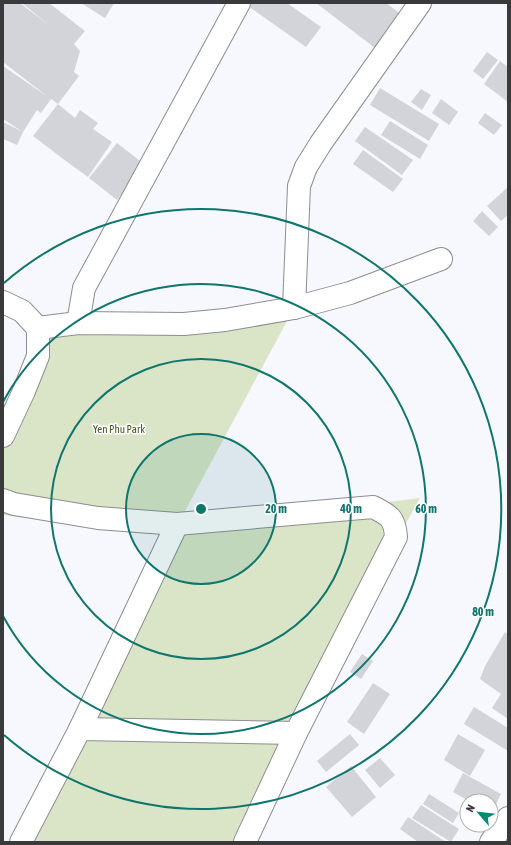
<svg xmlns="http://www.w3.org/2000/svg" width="511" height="845" viewBox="0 0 511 845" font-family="'Asap Condensed',sans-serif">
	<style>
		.green { fill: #dae5c7 }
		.building { fill: #d3d3da }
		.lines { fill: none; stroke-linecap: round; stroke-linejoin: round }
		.minor-casing { stroke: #8d8d93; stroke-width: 24 }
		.minor { stroke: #fff; stroke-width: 22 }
		.ring { fill: none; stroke: #0f766e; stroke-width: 2 }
		.labels { text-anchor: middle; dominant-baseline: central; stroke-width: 3; stroke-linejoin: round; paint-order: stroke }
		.park-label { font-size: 11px; fill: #475625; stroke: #fff }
		.centre { fill: #0f766e; stroke: #fff; stroke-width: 2 }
		.ring-label { font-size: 12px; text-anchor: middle; font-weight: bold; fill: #0f766e; stroke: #fff; stroke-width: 3; stroke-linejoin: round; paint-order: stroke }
	</style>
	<rect width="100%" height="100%" fill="#f7f7fe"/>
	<polygon class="green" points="294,308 178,524 247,520 420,498 383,565 243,842 29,842 80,729 148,613 164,573 176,527 24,518 3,515 3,423 38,328 96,333 173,335"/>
	<g class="building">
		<polygon points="3,3 20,3 51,27 22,3 49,3 85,31 74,44 80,51 74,72 79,76 58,104 75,118 80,110 98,123 93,129 112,142 88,177 70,164 33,136 58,104 51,99 41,113 37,110 23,132 3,119 3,87 7,89 3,87 3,66 48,97 3,62"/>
		<polygon points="81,3 114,3 105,18"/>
		<polygon points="250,3 287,3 321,27 306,47 248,6"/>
		<polygon points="316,3 386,3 405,17 379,51"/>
		<polygon points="487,52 498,60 483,79 473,71"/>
		<polygon points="500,61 508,67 508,102 484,84"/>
		<polygon points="380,88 439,124 429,141 370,105"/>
		<polygon points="421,89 431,95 422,110 411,102"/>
		<polygon points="441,99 458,112 449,125 432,113"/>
		<polygon points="485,113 502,125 494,135 478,123"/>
		<polygon points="390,121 428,145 420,159 381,135"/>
		<polygon points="3,122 23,132 17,145 3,139"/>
		<polygon points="365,127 413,160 402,175 355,141"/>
		<polygon points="117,143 144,164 117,200 89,178"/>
		<polygon points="363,150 403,179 393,192 353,164"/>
		<polygon points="508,187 508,215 501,221 487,206"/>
		<polygon points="482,211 498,227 489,236 473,221"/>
		<polygon points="505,632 508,635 508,719 492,708 501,694 480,679 485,666"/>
		<polygon points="362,654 373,661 361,679 350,672"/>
		<polygon points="373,683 390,694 364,734 347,722"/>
		<polygon points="474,707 508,728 508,751 464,724"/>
		<polygon points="350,734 359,745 326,772 317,761"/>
		<polygon points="458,734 485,750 470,776 444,760"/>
		<polygon points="380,758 395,775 380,788 365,770"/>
		<polygon points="351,766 376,797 352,817 326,787"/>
		<polygon points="463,773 501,794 491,814 491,801 469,801 453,792"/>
		<polygon points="429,794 459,813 453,823 423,804"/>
		<polygon points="421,805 459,829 451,842 412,818"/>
		<polygon points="408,817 446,842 418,842 400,829"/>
	</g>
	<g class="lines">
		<defs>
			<g id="minor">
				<polyline points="3,302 22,311 38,328 38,356 24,391 3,436"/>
				<polyline points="294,308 299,186 306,167 321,143 420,3"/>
				<polyline points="78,323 84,288 239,3"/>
				<polyline points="38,328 78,323 184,324 225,320 294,308 350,293 441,259"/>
				<path d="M3,500L14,504L98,518L177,524L373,507C389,515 395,518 396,537L296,733L245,842"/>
				<polyline points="80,729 296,733"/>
				<polyline points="21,842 80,729 177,524"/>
				<polyline points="491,842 508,818"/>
			</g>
		</defs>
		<use href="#minor" class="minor-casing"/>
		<use href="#minor" class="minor"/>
	</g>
	<circle cx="201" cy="509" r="75" fill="#0f766e" fill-opacity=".12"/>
	<g class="ring">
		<circle cx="201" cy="509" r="75"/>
		<circle cx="201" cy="509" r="150"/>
		<path d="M3 402A225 225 0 1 1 3 616"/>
		<path d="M4 283A300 300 0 1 1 4 735"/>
	</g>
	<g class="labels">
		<g class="park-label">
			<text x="119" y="429">Yen Phu Park</text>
		</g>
	</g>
	<circle cx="201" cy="509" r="6" class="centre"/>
	<g class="ring-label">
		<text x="276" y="513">20 m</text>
		<text x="351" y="513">40 m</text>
		<text x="426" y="513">60 m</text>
		<text x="483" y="616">80 m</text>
	</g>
	<rect width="511" height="845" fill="none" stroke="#3a3a3d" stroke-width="8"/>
	<g transform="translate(479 813) rotate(298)"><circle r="19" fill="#ffffff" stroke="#b0b0b1"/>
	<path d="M0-3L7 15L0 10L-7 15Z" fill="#048c72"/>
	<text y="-6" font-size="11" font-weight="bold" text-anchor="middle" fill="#3a3a3d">N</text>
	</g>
</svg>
